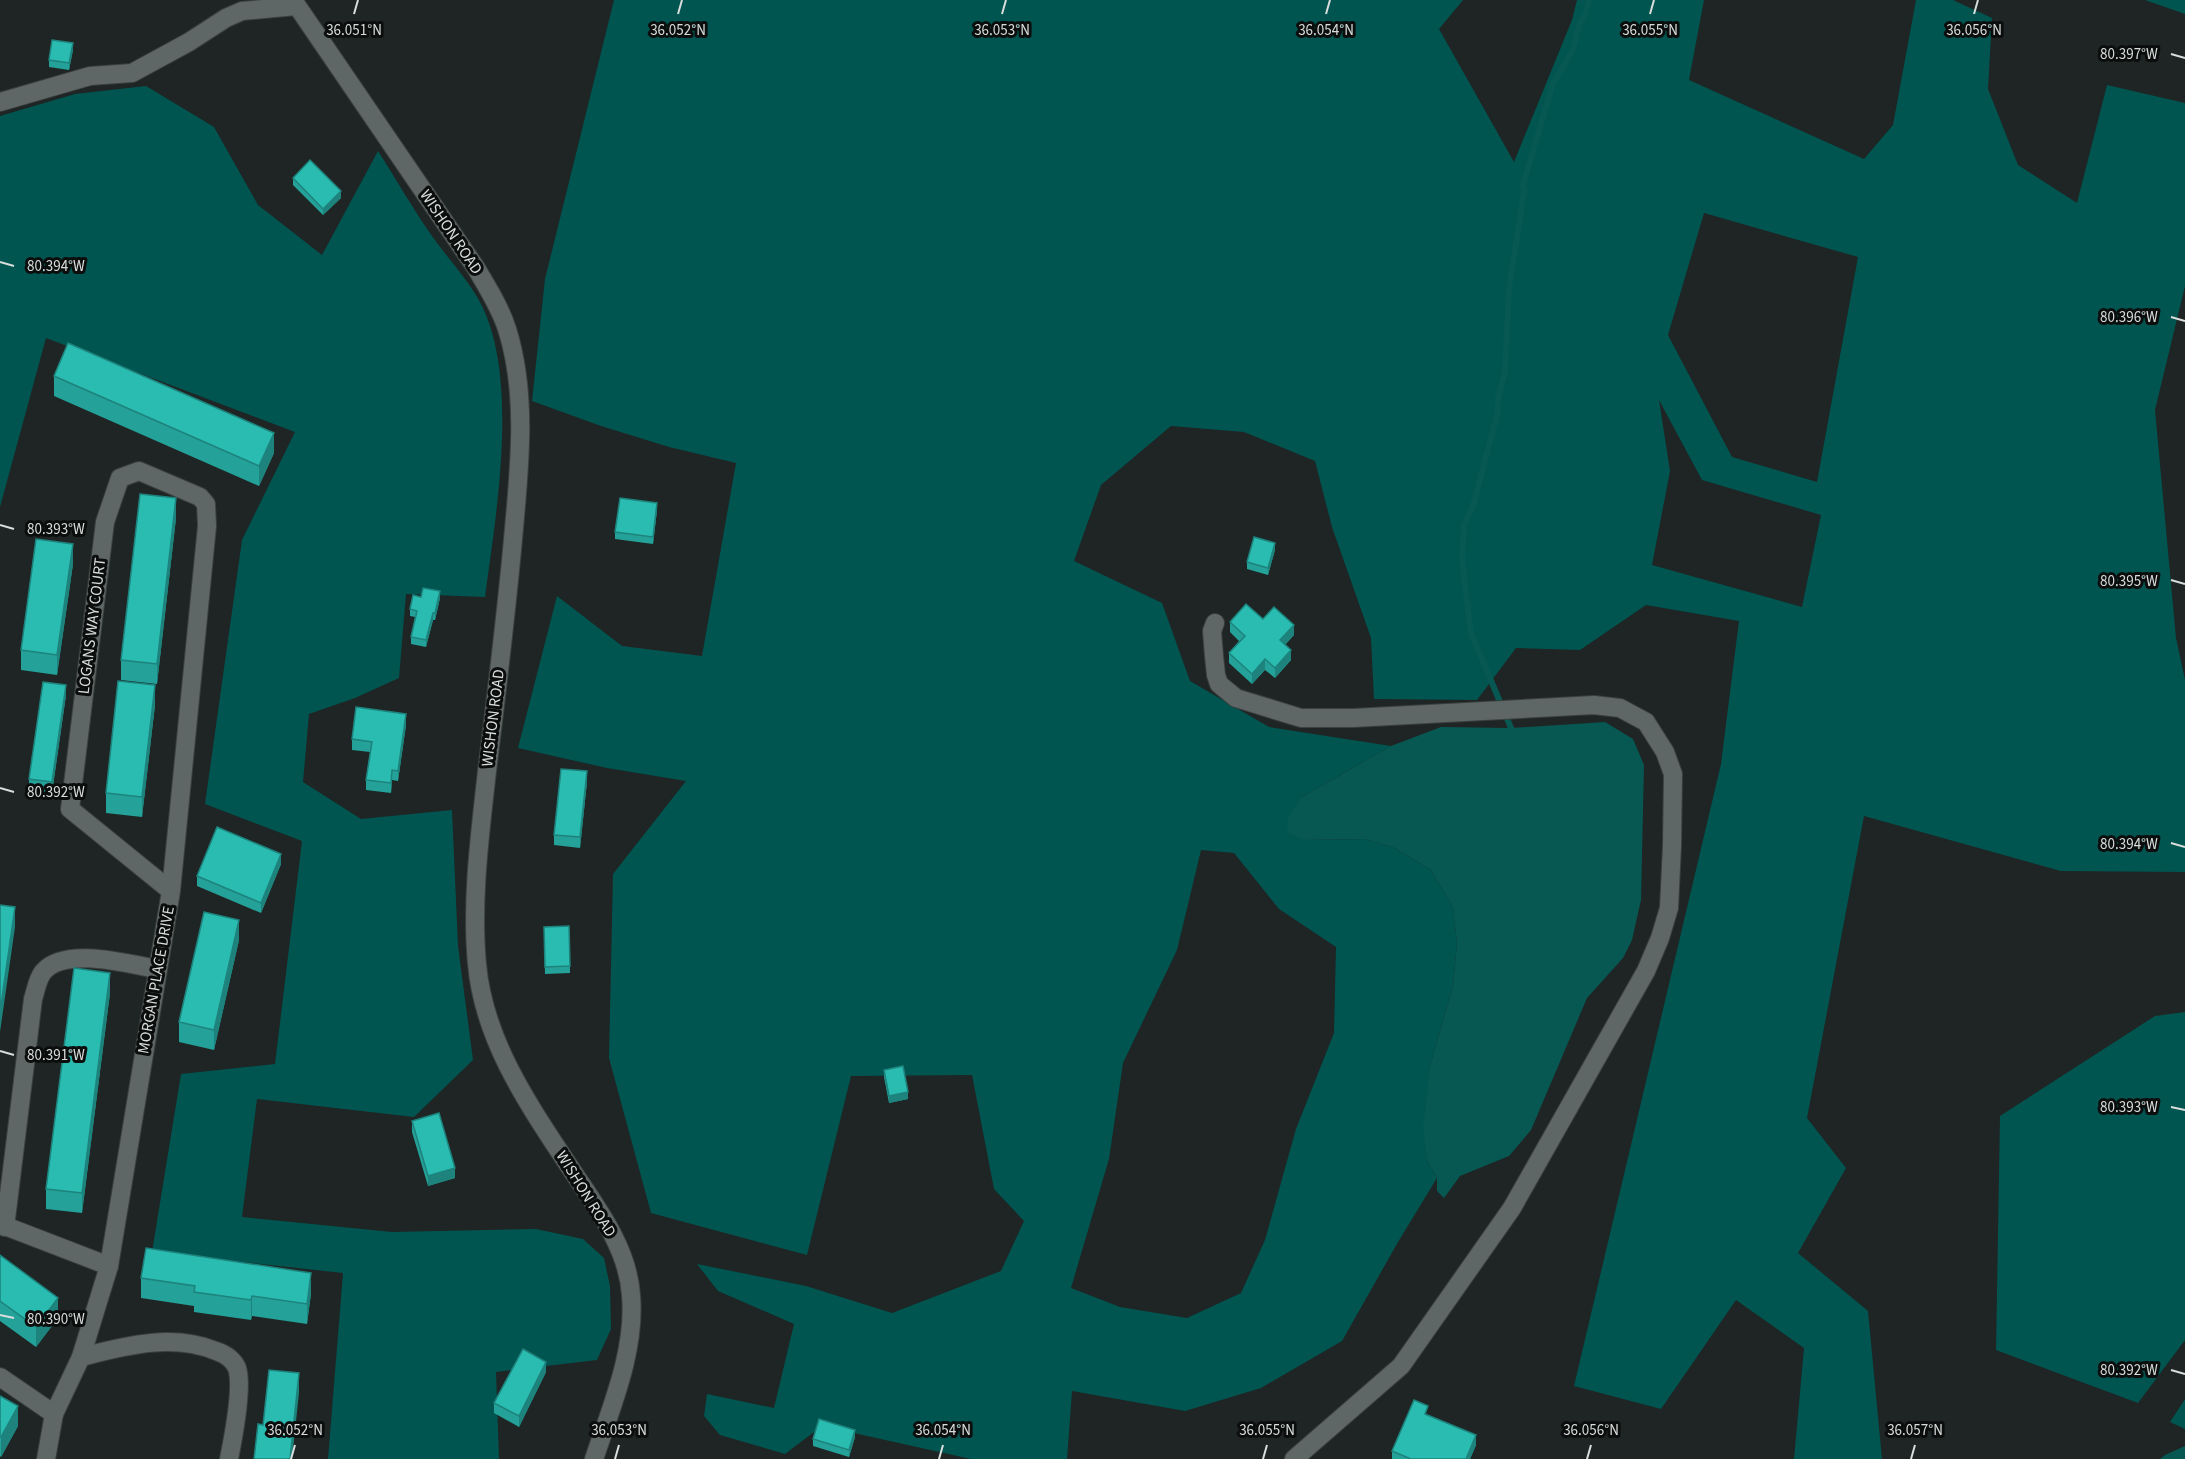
<svg xmlns="http://www.w3.org/2000/svg" width="2185" height="1459" viewBox="0 0 2185 1459" font-family="'Source Sans 3',sans-serif">
	<style>
		.forest { fill: #015550; fill-rule: evenodd }
		.water { fill: #075853 }
		.lines { fill: none; stroke-linecap: round; stroke-linejoin: round }
		.stream { stroke: #075853; stroke-width: 6 }
		.minor-casing { stroke: #3a403f; stroke-width: 20 }
		.minor { stroke: #5f6766; stroke-width: 18 }
		.wall { fill: #24a198 }
		.shaded-wall { fill: #1d837c }
		.building { fill: #2abbb1; stroke: #1d837c; stroke-width: 1.5 }
		.ticks { fill: none; stroke: #d9dddc; stroke-width: 2 }
		.labels { text-anchor: middle; dominant-baseline: central; stroke-width: 6; stroke-linejoin: round; paint-order: stroke }
		.street-label { font-size: 16px; fill: #d9dddc; stroke: #0b0e0d }
		.ticks-label { font-size: 15px; text-anchor: middle; fill: #d9dddc; stroke: #0b0e0d; stroke-width: 6; stroke-linejoin: round; paint-order: stroke }
	</style>
	<rect width="100%" height="100%" fill="#1e2524"/>
	<g class="forest">
		<path d="M614,0H1463L1439,29L1514,162L1572,20L1577,0H1704L1689,80L1864,159L1893,125L1916,0H1953L1992,18L1988,89L2018,165L2077,203L2107,85L2185,103V286L2155,410L2176,638L2185,680V872L2061,871L1864,816L1807,1118L1846,1168L1798,1253L1868,1311L1882,1459H1794L1804,1348L1736,1300L1661,1409L1574,1386L1721,764L1739,621L1646,605L1580,650L1516,648L1477,700L1374,699L1371,638L1332,527L1315,461L1244,432L1171,426L1101,485L1074,561L1162,603L1190,681L1269,727L1391,746L1302,797L1304,840L1365,839L1393,847L1431,870L1453,907L1457,943L1453,986L1430,1066L1427,1160L1437,1178L1398,1242L1342,1341L1261,1388L1185,1411L1072,1391L1067,1459H971L822,1426L785,1454L720,1435L704,1416L707,1394L774,1408L794,1324L718,1291L697,1264L806,1286L892,1313L1001,1271L1024,1221L994,1189L972,1075L851,1076L807,1255L651,1213L609,1058L613,874L686,781L607,768L518,748L557,596L622,646L702,656L736,463L669,447L601,426L532,401L545,279ZM1704,213L1858,257L1817,482L1732,457L1668,335ZM1659,400L1702,480L1821,515L1802,607L1652,565L1670,471ZM1201,850L1234,853L1279,909L1336,947L1334,1033L1296,1129L1265,1240L1241,1293L1187,1318L1120,1307L1071,1288L1109,1159L1123,1063L1177,950Z"/>
		<polygon points="2145,0 2185,0 2185,14"/>
		<path d="M146,86L214,127L258,205L322,255L378,151C396,179 413,209 432,236C446,256 463,274 476,295C522,370 496,513 485,597L406,594L399,678L355,698L309,714L303,782L361,819L452,810L458,946L473,1060L414,1117L257,1099L242,1217L392,1232L536,1229L583,1239L604,1258L610,1286L611,1329L597,1360L496,1372L499,1459H328L343,1273L152,1252L181,1074L275,1064L302,841L205,804L242,540L295,432L46,338L0,507V116L75,94Z"/>
		<polygon points="2185,1012 2185,1340 2138,1403 1996,1350 2000,1116 2155,1016"/>
		<polygon points="2185,1399 2185,1429 2170,1422"/>
	</g>
	<g class="water">
		<polygon points="1605,722 1633,739 1644,765 1641,900 1632,940 1623,958 1587,998 1531,1130 1509,1156 1460,1176 1444,1198 1437,1191 1437,1178 1427,1160 1423,1128 1430,1066 1453,986 1457,943 1453,907 1431,870 1393,847 1365,839 1304,840 1287,832 1288,817 1302,797 1391,746 1441,727 1511,728"/>
		<polygon points="2185,1446 2185,1459 2160,1459 2165,1455"/>
	</g>
	<g class="lines">
		<polyline class="stream" points="1511,728 1471,633 1462,560 1464,525 1473,506 1498,411 1498,398 1505,372 1509,288 1524,192 1523,185 1552,86 1573,49 1580,22 1585,16 1589,0"/>
		<defs>
			<g id="minor">
				<path d="M293,0L476,268C487,287 500,307 507,329C527,392 520,463 514,528C507,609 497,690 487,771C480,834 471,901 477,964C484,1043 531,1108 573,1172C598,1209 628,1249 631,1295C636,1350 611,1408 594,1459"/>
				<polyline points="0,102 90,76 132,73 189,42 226,18 242,11 296,6"/>
				<polyline points="1215,623 1212,631 1214,656 1216,675 1219,684 1236,698 1301,718 1353,718 1594,705 1620,708 1646,722 1665,752 1673,774 1672,846 1669,908 1660,938 1646,971 1512,1208 1401,1366 1294,1459"/>
				<polyline points="0,1224 109,1266"/>
				<path d="M5,1227L33,999C36,990 37,980 43,972C65,946 128,964 157,969"/>
				<polyline points="81,1357 109,1266 171,891 207,526 206,504 200,497 139,471 120,478 105,522 70,809 171,891"/>
				<polyline points="0,1377 54,1414"/>
				<path d="M46,1459L54,1414L81,1357C125,1346 172,1333 216,1351C225,1354 233,1359 237,1368C243,1386 233,1439 229,1459"/>
			</g>
		</defs>
		<use href="#minor" class="minor-casing"/>
		<use href="#minor" class="minor"/>
	</g>
	<g class="wall">
		<polygon points="73,50 69,70 49,67 49,60"/>
		<polygon points="293,178 341,198 323,215 293,185"/>
		<polygon points="54,376 274,453 259,486 54,396"/>
		<polygon points="657,510 653,544 615,539 615,532"/>
		<polygon points="176,518 157,684 121,680 121,660"/>
		<polygon points="1275,550 1268,575 1247,569 1247,562"/>
		<polygon points="73,564 57,675 21,670 21,650"/>
		<polygon points="421,597 440,598 435,620 433,620 426,647 411,644 411,637 415,617 410,616 410,609"/>
		<polygon points="1263,619 1294,635 1285,645 1291,660 1275,678 1265,670 1252,684 1229,663 1229,653 1239,641 1230,632 1230,622"/>
		<polygon points="66,695 52,793 29,789 29,779"/>
		<polygon points="155,705 142,817 106,813 106,793"/>
		<polygon points="406,725 398,781 392,780 391,793 366,790 366,780 370,752 352,750 352,739"/>
		<polygon points="587,782 580,848 554,845 554,835"/>
		<polygon points="281,864 261,913 197,886 197,876"/>
		<polygon points="569,926 570,973 545,974 544,927"/>
		<polygon points="239,940 214,1050 179,1042 179,1022"/>
		<polygon points="110,993 82,1213 46,1209 46,1189"/>
		<polygon points="884,1070 908,1099 889,1103 884,1077"/>
		<polygon points="412,1121 455,1178 428,1186 412,1132"/>
		<polygon points="0,1255 58,1318 36,1347 0,1321"/>
		<polygon points="141,1278 311,1293 307,1324 252,1316 251,1320 194,1312 194,1306 141,1298"/>
		<polygon points="546,1372 519,1427 494,1413 494,1403"/>
		<polygon points="0,1396 18,1426 1,1457 0,1456"/>
		<polygon points="1428,1416 1476,1445 1470,1459 1392,1459 1392,1451"/>
		<polygon points="855,1437 849,1457 813,1446 813,1439"/>
	</g>
	<g class="shaded-wall">
		<polygon points="73,43 73,50 69,70 69,63"/>
		<polygon points="341,191 341,198 323,215 323,209"/>
		<polygon points="274,433 274,453 259,486 259,466"/>
		<polygon points="176,498 176,518 157,684 157,664"/>
		<polygon points="657,503 657,510 653,544 653,537"/>
		<polygon points="1275,543 1275,550 1268,575 1268,568"/>
		<polygon points="73,544 73,564 57,675 57,655"/>
		<polygon points="440,591 440,598 435,620 435,613"/>
		<polygon points="433,613 433,620 426,647 426,640"/>
		<polygon points="1294,625 1294,635 1280,650 1280,640"/>
		<polygon points="1291,650 1291,660 1275,678 1275,668"/>
		<polygon points="1265,659 1265,670 1252,684 1252,674"/>
		<polygon points="66,685 66,695 52,793 52,782"/>
		<polygon points="155,685 155,705 142,817 142,797"/>
		<polygon points="406,714 406,725 398,781 398,771"/>
		<polygon points="392,770 392,780 391,793 391,783"/>
		<polygon points="587,771 587,782 580,848 580,837"/>
		<polygon points="281,854 281,864 261,913 261,903"/>
		<polygon points="15,907 15,927 0,1032 0,1012"/>
		<polygon points="239,920 239,940 214,1050 214,1030"/>
		<polygon points="110,973 110,993 82,1213 82,1193"/>
		<polygon points="908,1092 908,1099 889,1103 889,1096"/>
		<polygon points="455,1168 455,1178 428,1186 428,1176"/>
		<polygon points="311,1273 311,1293 307,1324 307,1304"/>
		<polygon points="252,1296 252,1316 251,1320 251,1300"/>
		<polygon points="58,1298 58,1318 36,1347 36,1327"/>
		<polygon points="546,1362 546,1372 519,1427 519,1416"/>
		<polygon points="299,1373 299,1393 292,1459 290,1459"/>
		<polygon points="18,1406 18,1426 1,1457 1,1437"/>
		<polygon points="855,1430 855,1437 849,1457 849,1450"/>
		<polygon points="1476,1435 1476,1445 1470,1459 1466,1459"/>
	</g>
	<g class="building">
		<polygon points="52,40 73,43 69,63 49,60"/>
		<polygon points="310,160 341,191 323,209 293,178"/>
		<polygon points="68,343 274,433 259,466 54,376"/>
		<polygon points="140,494 176,498 157,664 121,660"/>
		<polygon points="620,498 657,503 653,537 615,532"/>
		<polygon points="1254,537 1275,543 1268,568 1247,562"/>
		<polygon points="36,539 73,544 57,655 21,650"/>
		<polygon points="423,588 440,591 435,613 433,613 426,640 411,637 417,611 410,609 413,595 421,597"/>
		<polygon points="1246,604 1263,619 1274,607 1294,625 1280,640 1291,650 1275,668 1265,659 1252,674 1229,653 1245,636 1230,622"/>
		<polygon points="118,681 155,685 142,797 106,793"/>
		<polygon points="43,682 66,685 52,782 29,779"/>
		<polygon points="356,707 406,714 398,771 392,770 391,783 366,780 372,742 352,739"/>
		<polygon points="561,769 587,771 580,837 554,835"/>
		<polygon points="217,827 281,854 261,903 197,876"/>
		<polygon points="0,905 15,907 0,1012"/>
		<polygon points="204,912 239,920 214,1030 179,1022"/>
		<polygon points="569,926 570,966 545,967 544,927"/>
		<polygon points="74,968 110,973 82,1193 46,1189"/>
		<polygon points="903,1066 908,1092 889,1096 884,1070"/>
		<polygon points="439,1113 455,1168 428,1176 412,1121"/>
		<polygon points="146,1248 311,1273 307,1304 252,1296 251,1300 194,1292 195,1286 141,1278"/>
		<polygon points="0,1255 58,1298 36,1327 0,1301"/>
		<polygon points="523,1349 546,1362 519,1416 494,1403"/>
		<polygon points="269,1370 299,1373 290,1459 254,1459 258,1424 263,1425"/>
		<polygon points="0,1396 18,1406 1,1437 0,1436"/>
		<polygon points="1414,1400 1428,1406 1425,1414 1476,1435 1466,1459 1411,1459 1392,1451"/>
		<polygon points="819,1419 855,1430 849,1450 813,1439"/>
	</g>
	<path class="ticks" d="M354,14L358,0M678,14L682,0M1002,14L1006,0M1326,14L1330,0M1650,14L1654,0M1974,14L1978,0M2171,54L2185,58M0,262L14,266M2171,317L2185,321M0,525L14,529M2171,580L2185,584M0,788L14,792M2171,843L2185,847M0,1051L14,1055M2171,1107L2185,1110M0,1315L14,1318M2171,1370L2185,1374M291,1459L295,1445M615,1459L619,1445M939,1459L943,1445M1263,1459L1267,1445M1587,1459L1591,1445M1911,1459L1915,1445"/>
	<g class="labels">
		<g class="street-label">
			<text transform="translate(451 232) rotate(56)">WISHON ROAD</text>
			<text transform="translate(92 626) rotate(-83)">LOGANS WAY COURT</text>
			<text transform="translate(493 718) rotate(-83)">WISHON ROAD</text>
			<text transform="translate(156 980) rotate(-80)">MORGAN PLACE DRIVE</text>
			<text transform="translate(586 1194) rotate(58)">WISHON ROAD</text>
		</g>
	</g>
	<g class="ticks-label">
		<text x="354" y="35">36.051°N</text>
		<text x="678" y="35">36.052°N</text>
		<text x="1002" y="35">36.053°N</text>
		<text x="1326" y="35">36.054°N</text>
		<text x="1650" y="35">36.055°N</text>
		<text x="1974" y="35">36.056°N</text>
		<text x="2129" y="59">80.397°W</text>
		<text x="56" y="271">80.394°W</text>
		<text x="2129" y="322">80.396°W</text>
		<text x="56" y="534">80.393°W</text>
		<text x="2129" y="586">80.395°W</text>
		<text x="56" y="797">80.392°W</text>
		<text x="2129" y="849">80.394°W</text>
		<text x="56" y="1060">80.391°W</text>
		<text x="2129" y="1112">80.393°W</text>
		<text x="56" y="1324">80.390°W</text>
		<text x="2129" y="1375">80.392°W</text>
		<text x="295" y="1435">36.052°N</text>
		<text x="619" y="1435">36.053°N</text>
		<text x="943" y="1435">36.054°N</text>
		<text x="1267" y="1435">36.055°N</text>
		<text x="1591" y="1435">36.056°N</text>
		<text x="1915" y="1435">36.057°N</text>
	</g>
</svg>
